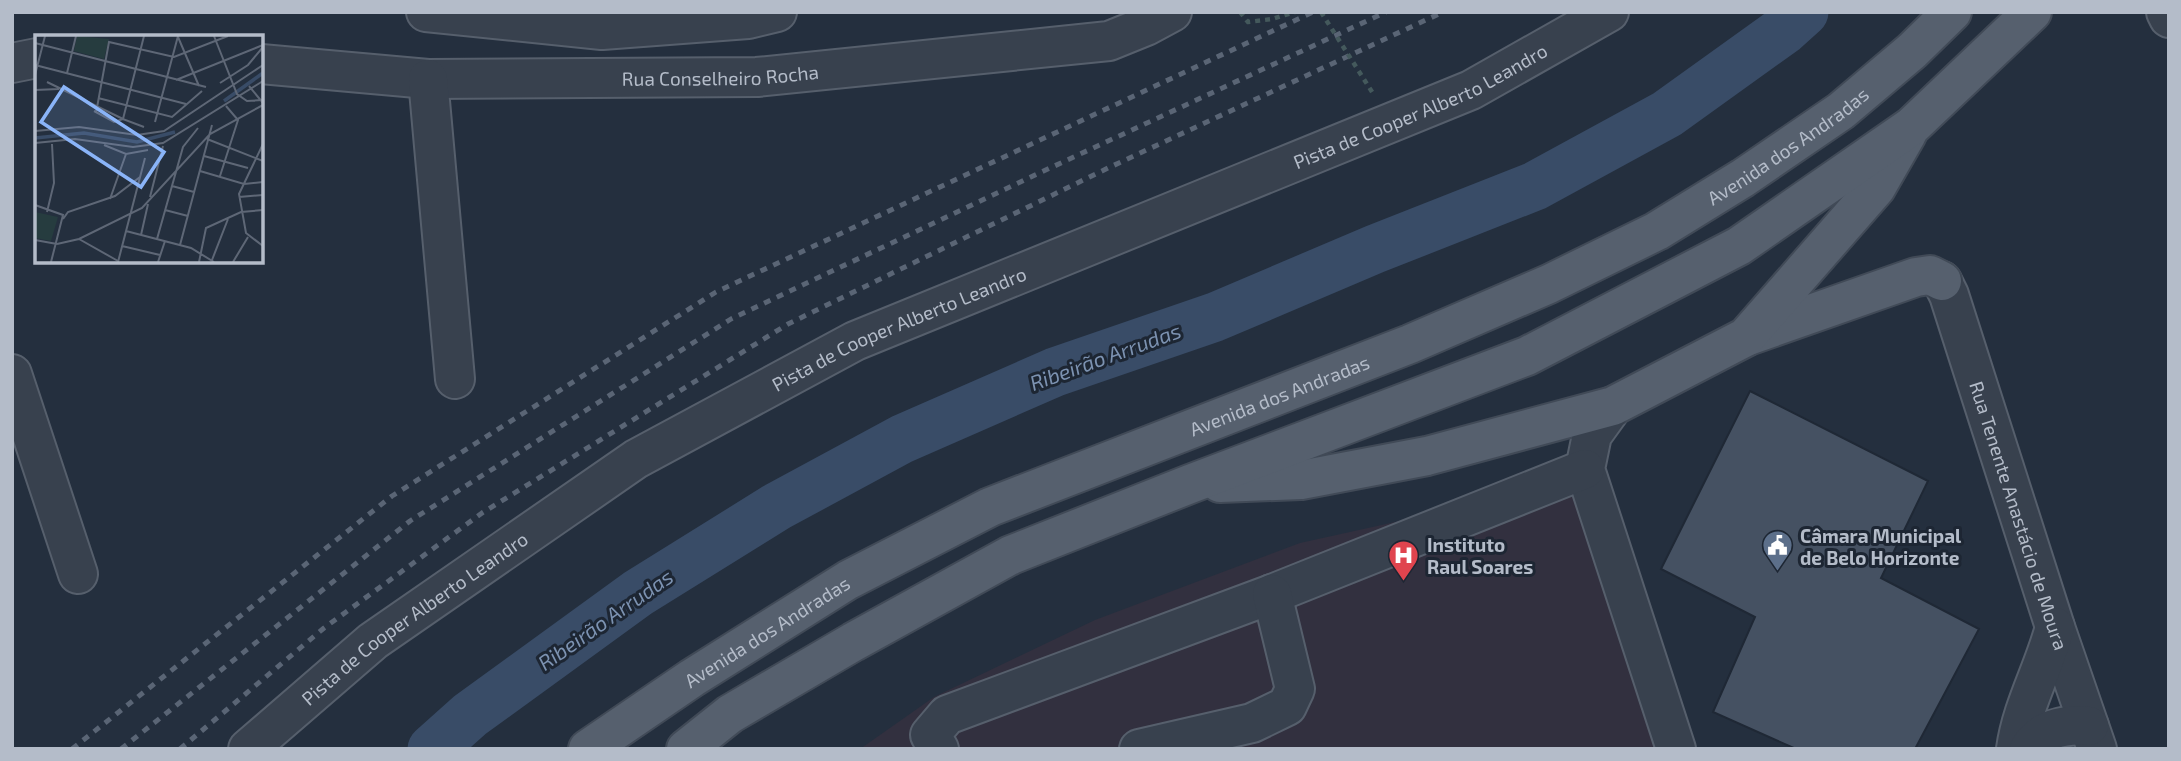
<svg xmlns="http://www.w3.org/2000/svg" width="2181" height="761" viewBox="0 0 2181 761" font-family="'Exo 2',sans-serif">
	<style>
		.medical { fill: #32303f }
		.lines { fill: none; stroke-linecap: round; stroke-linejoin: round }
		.river { stroke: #394c67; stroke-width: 49 }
		.building { fill: #455162; stroke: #1f2835; stroke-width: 2 }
		.minor-casing { stroke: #565f6c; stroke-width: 42 }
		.major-casing { stroke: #414a57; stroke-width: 42 }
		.path { stroke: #44595c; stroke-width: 4.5; stroke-dasharray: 5 5; stroke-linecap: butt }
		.minor { stroke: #38414e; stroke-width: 38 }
		.major { stroke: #56606e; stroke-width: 38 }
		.rail { stroke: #5a6575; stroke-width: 5; stroke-dasharray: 7 7; stroke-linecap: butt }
		.path-bridge { stroke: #44595c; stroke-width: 4.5; stroke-dasharray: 5 5; stroke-linecap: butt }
		.labels { text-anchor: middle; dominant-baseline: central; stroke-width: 6; stroke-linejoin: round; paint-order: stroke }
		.street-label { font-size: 19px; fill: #b4bcc9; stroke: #1d2633 }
		.poi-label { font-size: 19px; font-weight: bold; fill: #b4bcc9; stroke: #1d2633; text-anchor: start }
		.water-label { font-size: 21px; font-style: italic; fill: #7c92b1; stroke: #1d2633 }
		.inset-river { fill: none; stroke: #394c67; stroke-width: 3.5 }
		.inset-road { fill: none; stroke: #5e6776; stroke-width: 2 }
		.view { fill: #8ab4f8; fill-opacity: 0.15; stroke: #8ab4f8; stroke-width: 3.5 }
		.inset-edge { fill: none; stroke: #b4bcc9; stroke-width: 3.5 }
	</style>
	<rect width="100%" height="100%" fill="#242f3e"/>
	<polygon class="medical" points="1581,481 1659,749 860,749 934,697 1095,620 1300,543"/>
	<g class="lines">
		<polyline class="river" points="432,749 470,715 638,593 778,506 902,439 1055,372 1215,317 1375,249 1535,186 1667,114 1784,30 1804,12"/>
	</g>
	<polygon class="building" points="1750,391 1928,481 1881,578 1979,629 1915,749 1796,749 1713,712 1755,617 1661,569"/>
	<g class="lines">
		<defs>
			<g id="minor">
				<polyline points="426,12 602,30 748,19 777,12"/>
				<polyline points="2166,12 2169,18"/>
				<polyline points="12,63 37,58"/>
				<path id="s1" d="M261,64L428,79L757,77L1109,41L1146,26L1172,12"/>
				<polyline points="428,79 455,379"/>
				<path id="s2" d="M1942,281L1949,295L2055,627L2097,749"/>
				<polyline points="12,374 78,574"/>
				<polyline points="1613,406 1592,435 1585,469 1676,749"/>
				<path id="s3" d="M248,749L373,641L636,459L855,341L1471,90L1609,12"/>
				<polyline points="939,749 930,735 947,715 1272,594 1585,469"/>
				<polyline points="1139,749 1252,723 1287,706 1295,689 1272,594"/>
				<path d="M2016,749C2022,706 2044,669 2055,627"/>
				<path d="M2029,749C2042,728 2066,724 2089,726"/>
			</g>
			<g id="major">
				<polyline points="1748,336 1916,277 1930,275 1942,281"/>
				<polyline points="1220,483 1301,480 1427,456 1613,406 1746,337 1876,188 1907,134"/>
				<path id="s4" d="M588,749L692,678L848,580L990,507L1410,344L1549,284L1657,231L1743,178L1841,111L1912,51L1952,12"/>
				<polyline points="686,749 730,714 853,642 1011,555 1190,484 1527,356 1739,246 1912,126 2032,12"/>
			</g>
		</defs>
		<use href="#minor" class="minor-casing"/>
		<use href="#major" class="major-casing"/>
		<polyline class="path" points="1240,12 1248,22 1272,19 1295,12"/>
		<use href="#minor" class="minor"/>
		<use href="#major" class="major"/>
		<g class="rail">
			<polyline points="72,749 392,496 716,292 1313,12"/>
			<polyline points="121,749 410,521 731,319 1035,175 1386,12"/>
			<polyline points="180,749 324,628 482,513 788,324 1108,168 1443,12"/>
		</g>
		<polyline class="path-bridge" points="1321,12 1374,95"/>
	</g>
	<defs>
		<symbol id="civic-pin" viewBox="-11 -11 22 30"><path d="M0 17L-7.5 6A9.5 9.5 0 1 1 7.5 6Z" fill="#5c6f8a" stroke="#1d2633"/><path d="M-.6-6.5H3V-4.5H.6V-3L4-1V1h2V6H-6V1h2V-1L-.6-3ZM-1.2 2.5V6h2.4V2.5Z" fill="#fff"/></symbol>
		<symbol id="hospital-pin" viewBox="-11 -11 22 30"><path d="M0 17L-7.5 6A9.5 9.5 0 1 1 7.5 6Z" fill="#e0444e" stroke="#1d2633"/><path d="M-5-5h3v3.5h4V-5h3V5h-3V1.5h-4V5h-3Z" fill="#fff"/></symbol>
	</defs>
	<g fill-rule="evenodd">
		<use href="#civic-pin" x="1760" y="528" width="35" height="47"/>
		<use href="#hospital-pin" x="1386" y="538" width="35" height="47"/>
	</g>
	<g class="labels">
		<g class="street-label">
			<text stroke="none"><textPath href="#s1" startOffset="460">Rua Conselheiro Rocha</textPath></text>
			<text stroke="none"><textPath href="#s3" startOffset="1346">Pista de Cooper Alberto Leandro</textPath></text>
			<text stroke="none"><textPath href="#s4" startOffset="1348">Avenida dos Andradas</textPath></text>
			<text stroke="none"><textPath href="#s3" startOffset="779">Pista de Cooper Alberto Leandro</textPath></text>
			<text stroke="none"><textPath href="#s4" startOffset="780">Avenida dos Andradas</textPath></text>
			<text stroke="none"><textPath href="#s2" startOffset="247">Rua Tenente Anastácio de Moura</textPath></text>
			<text stroke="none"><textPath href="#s3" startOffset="212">Pista de Cooper Alberto Leandro</textPath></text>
			<text stroke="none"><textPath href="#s4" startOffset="214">Avenida dos Andradas</textPath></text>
		</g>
		<g class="poi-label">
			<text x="1800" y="535">Câmara Municipal<tspan x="1800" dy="22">de Belo Horizonte</tspan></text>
			<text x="1427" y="544">Instituto<tspan x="1427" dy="22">Raul Soares</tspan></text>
		</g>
		<g class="water-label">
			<text transform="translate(1105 356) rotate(-20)">Ribeirão Arrudas</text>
			<text transform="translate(605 619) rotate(-35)">Ribeirão Arrudas</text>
		</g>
	</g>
	<g transform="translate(35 35)">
		<rect width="228" height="228" fill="#242f3e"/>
		<path d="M42,1L74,4L69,24L39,16ZM0,177L23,182L16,206L0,203Z" fill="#263c3f"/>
		<path class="inset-river" d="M189,66L228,38M0,103L49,98L102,107L140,97"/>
		<path class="inset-road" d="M179,1L202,59L212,66L228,65M143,2L164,51M0,8L171,52M0,30L151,69M32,38L41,1M0,40L10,1M141,45L228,10M12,47L88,84L109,1M185,48L213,30L228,12M214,51L228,68M0,55L24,54M63,63L137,82L167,56M59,76L79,87L88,84L109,92M61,78L74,7L139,22L193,1M120,87L143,1M0,96L44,92L102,100L129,96L228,30M172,104L228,126M0,108L40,104L98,112L128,108L228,46M228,109L204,159L211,198L228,211M69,110L91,119L113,115M169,121L213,133M165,136L209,149L228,147M185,141L203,85L191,71M137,151L159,157M115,162L128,111M204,162L228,160M75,164L91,119M0,170L28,180L16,227M130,175L153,181M12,177L19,148L17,109M28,184L33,177L80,161L105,142M91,196L156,213L179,227M106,200L113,169M44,204L83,226M122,204L148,112L163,93M0,205L22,209M22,209L44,204L107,173L175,99L228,70M145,210L177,90M87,211L125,220M177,225L193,184M83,227L110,123M123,227L130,206M164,227L171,193L206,177L228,175M198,227L213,202"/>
		<path class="view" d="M29,52L129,117L106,152L6,87Z"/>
		<rect width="228" height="228" class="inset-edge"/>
	</g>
	<rect width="2181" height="761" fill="none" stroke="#b4bcc9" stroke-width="28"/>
</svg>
